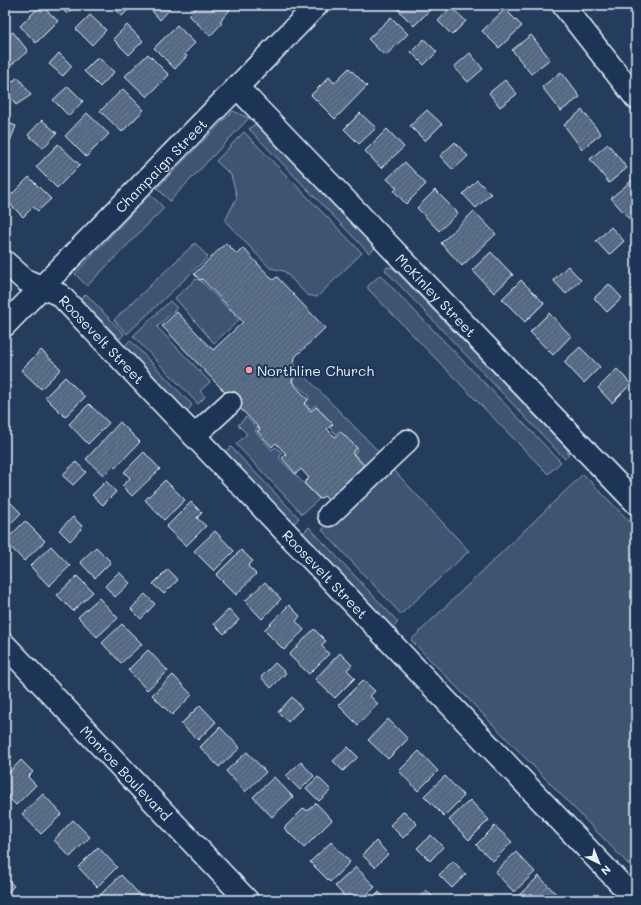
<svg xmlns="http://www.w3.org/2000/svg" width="641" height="905" viewBox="0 0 641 905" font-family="Mali,sans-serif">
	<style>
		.grass { fill: #3e5472; stroke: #93a2b5 }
		.building { fill: url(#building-hatch); stroke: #e8f1f8 }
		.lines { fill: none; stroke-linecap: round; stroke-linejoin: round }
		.minor-casing { stroke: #e8f1f8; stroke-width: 25 }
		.minor { stroke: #1d3557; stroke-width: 22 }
		.poi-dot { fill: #ff9aa2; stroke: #1d3557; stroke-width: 1.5 }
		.labels { text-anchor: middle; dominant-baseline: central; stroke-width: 4; stroke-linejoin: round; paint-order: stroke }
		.street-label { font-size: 14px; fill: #e8f1f8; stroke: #1d3557 }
		.poi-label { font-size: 14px; fill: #e8f1f8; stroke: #1d3557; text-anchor: start }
	</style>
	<defs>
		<pattern id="building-hatch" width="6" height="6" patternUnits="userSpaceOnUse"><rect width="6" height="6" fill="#536782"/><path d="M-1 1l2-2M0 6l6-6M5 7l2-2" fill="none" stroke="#6c7d94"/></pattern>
	</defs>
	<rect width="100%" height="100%" fill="#253d5d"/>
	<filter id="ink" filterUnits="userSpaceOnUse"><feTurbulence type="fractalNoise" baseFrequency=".025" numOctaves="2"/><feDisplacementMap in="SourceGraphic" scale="8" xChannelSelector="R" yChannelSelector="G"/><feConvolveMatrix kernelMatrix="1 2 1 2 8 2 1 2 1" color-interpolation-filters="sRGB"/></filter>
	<g filter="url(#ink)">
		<g class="grass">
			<polygon points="233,111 249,118 170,201 157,188"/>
			<polygon points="255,124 375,248 369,253 249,129"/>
			<polygon points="244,132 362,253 317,297 307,295 284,271 270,268 225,221 237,197 231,175 216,161"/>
			<polygon points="150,194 164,208 87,286 75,274"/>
			<polygon points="195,243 208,257 127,334 114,320"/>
			<polygon points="387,267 393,268 568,450 568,456 565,459 385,270"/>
			<polygon points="380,275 561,462 548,474 368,289 368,286"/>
			<polygon points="196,279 201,281 239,320 214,343 175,298"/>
			<polygon points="86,294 124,334 120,339 81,299"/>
			<polygon points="170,301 177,308 157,327 210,382 200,391 205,397 198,404 133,336"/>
			<polygon points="130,340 192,405 187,412 125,346"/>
			<polygon points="304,375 384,457 370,470 354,454 358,449 340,431 336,434 330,428 333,424 315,405 311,409 305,403 309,399 308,395 292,381 297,376 303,377"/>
			<polygon points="246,417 257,428 255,431 272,450 276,447 282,453 279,458 319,499 302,514 236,444 247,434 238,425"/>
			<polygon points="231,447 299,518 294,524 225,452"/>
			<polygon points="391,467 469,551 401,614 322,530"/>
			<polygon points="583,474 636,528 636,872 411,640"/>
			<polygon points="309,527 398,622 393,628 303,533"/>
		</g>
		<g class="building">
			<polygon points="41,5 58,21 36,43 20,26"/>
			<polygon points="58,5 76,5 67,14"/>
			<polygon points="110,5 133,5 122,16"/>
			<polygon points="147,5 166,5 170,9 160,20"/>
			<polygon points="199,5 226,5 230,10 220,21 222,23 210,36 189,15"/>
			<polygon points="401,5 435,5 414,26 397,9"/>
			<polygon points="631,5 636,5 636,21 627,8"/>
			<polygon points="451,7 466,21 452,35 438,21"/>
			<polygon points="505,9 522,26 499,48 482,31"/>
			<polygon points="90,15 106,30 92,45 76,29"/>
			<polygon points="391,17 408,34 385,56 368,39"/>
			<polygon points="127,25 143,41 129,55 113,39"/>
			<polygon points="177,25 195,43 184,54 187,56 175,69 154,48"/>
			<polygon points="13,32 28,51 5,70 5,38"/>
			<polygon points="531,35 550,59 531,74 512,50"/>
			<polygon points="424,39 437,52 424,65 411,52"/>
			<polygon points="59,53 72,66 63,76 49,64"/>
			<polygon points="470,53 483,69 468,82 454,67"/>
			<polygon points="148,54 169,75 147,97 125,76"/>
			<polygon points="98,57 114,72 100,87 84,71"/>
			<polygon points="349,68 367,86 335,119 311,95 329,77 334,83"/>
			<polygon points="561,72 580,97 561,111 542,87"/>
			<polygon points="18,77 31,95 16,105 5,90 5,87"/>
			<polygon points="505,80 517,94 500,107 489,93"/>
			<polygon points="68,86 83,101 69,116 53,100"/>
			<polygon points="123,89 144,110 122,132 100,111"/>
			<polygon points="427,110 442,124 425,141 410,126"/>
			<polygon points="582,110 601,134 582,149 564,125"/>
			<polygon points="87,113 109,134 86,157 65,136"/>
			<polygon points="360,113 376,128 359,144 344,129"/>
			<polygon points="42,120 57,133 43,148 28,135"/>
			<polygon points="5,122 16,126 8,146 5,145"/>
			<polygon points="387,129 404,147 381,168 365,151"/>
			<polygon points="455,142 468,156 453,170 440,156"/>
			<polygon points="58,144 80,165 57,188 36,167"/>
			<polygon points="608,144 627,168 609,183 590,159"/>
			<polygon points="405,162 426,184 406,204 394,191 397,188 387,179"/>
			<polygon points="29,177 51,199 38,211 33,207 23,217 6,200"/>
			<polygon points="636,177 636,217 631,221 611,198"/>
			<polygon points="477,180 491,194 476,208 463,194"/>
			<polygon points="435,190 458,213 439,231 417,208"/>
			<polygon points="474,211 496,234 462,266 441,243"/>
			<polygon points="611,227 624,241 609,255 596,241"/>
			<polygon points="226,243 237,254 243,248 273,280 277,277 325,328 295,357 292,382 308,400 304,404 311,411 316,407 333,424 327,429 335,437 341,432 357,448 352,453 368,470 333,505 324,496 320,499 304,483 309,478 301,469 296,474 282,458 286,454 276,443 272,447 257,431 260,429 162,326 177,312 213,350 243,322 202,279 200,280 194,274"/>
			<polygon points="491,252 513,275 494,293 472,270"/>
			<polygon points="568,266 581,280 566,294 553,280"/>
			<polygon points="521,280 544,303 525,322 502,299"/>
			<polygon points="609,284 622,298 607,312 594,298"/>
			<polygon points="549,313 571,336 553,355 530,332"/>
			<polygon points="580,347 600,367 584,383 564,362"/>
			<polygon points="41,350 61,369 41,389 21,370"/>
			<polygon points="617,369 631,384 612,403 598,388"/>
			<polygon points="65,377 85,397 65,417 45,397"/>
			<polygon points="89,404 109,423 88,444 69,424"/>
			<polygon points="120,422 140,442 115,468 114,466 104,476 86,459"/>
			<polygon points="144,452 160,469 132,496 122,486 130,478 124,472"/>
			<polygon points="76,462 86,472 73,485 62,475"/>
			<polygon points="165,480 185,500 164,520 145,500"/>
			<polygon points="106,481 116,492 103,505 92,495"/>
			<polygon points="5,497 21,513 5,529"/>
			<polygon points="191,502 202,513 197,518 206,526 186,546 166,527"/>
			<polygon points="73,517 83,527 70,541 59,530"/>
			<polygon points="25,521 45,541 24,561 5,541"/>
			<polygon points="215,531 234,551 214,571 194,551"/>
			<polygon points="51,546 70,566 49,586 30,566"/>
			<polygon points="96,547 111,562 95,578 80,562"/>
			<polygon points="241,550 253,561 248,566 256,574 236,595 216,575"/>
			<polygon points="168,569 178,580 164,594 153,584"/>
			<polygon points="119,572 130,583 115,597 105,586"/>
			<polygon points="77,576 93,592 73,611 57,595"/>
			<polygon points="265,582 281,599 262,619 245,601"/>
			<polygon points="145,594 155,604 141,619 131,609"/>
			<polygon points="99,598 118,618 97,637 78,617"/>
			<polygon points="289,605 300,616 296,621 304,630 284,650 264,630"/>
			<polygon points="229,609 239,620 224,634 214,624"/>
			<polygon points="122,624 142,644 121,663 102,643"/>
			<polygon points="314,629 326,641 321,645 329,654 309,674 289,655"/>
			<polygon points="148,650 168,671 147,690 128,670"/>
			<polygon points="340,653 352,665 347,670 355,678 335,698 315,679"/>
			<polygon points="275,663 286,673 271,688 261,677"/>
			<polygon points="173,675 192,695 172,715 152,695"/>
			<polygon points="363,680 375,691 370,696 378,704 358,725 338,705"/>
			<polygon points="292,697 302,708 288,722 278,712"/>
			<polygon points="200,705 216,722 198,740 181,724"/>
			<polygon points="388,719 408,739 388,759 368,740"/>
			<polygon points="220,727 240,748 219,767 200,747"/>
			<polygon points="348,747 358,757 343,771 333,761"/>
			<polygon points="5,749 12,757 5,764"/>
			<polygon points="419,751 438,771 418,791 399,771"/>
			<polygon points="247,752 266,772 245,792 226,771"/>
			<polygon points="21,760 33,772 28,777 36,785 16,805 5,794 5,777"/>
			<polygon points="301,762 314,776 300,790 286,776"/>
			<polygon points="445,776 464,796 444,816 424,796"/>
			<polygon points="274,777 293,797 272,817 253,797"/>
			<polygon points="318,777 331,790 319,801 306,788"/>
			<polygon points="43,794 62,814 41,834 22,814"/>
			<polygon points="470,800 489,820 469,840 449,820"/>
			<polygon points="316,803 332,820 304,848 284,828 304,808 307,811"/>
			<polygon points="404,811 417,824 403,838 390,825"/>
			<polygon points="73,820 90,837 70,857 54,840"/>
			<polygon points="495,826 512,842 493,861 476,845"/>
			<polygon points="431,835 443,847 430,861 417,848"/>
			<polygon points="376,841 388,854 375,867 362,855"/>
			<polygon points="331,842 350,862 330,882 310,862"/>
			<polygon points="98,847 117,867 97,887 78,867"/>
			<polygon points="516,852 535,872 514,892 495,872"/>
			<polygon points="453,861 466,874 452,888 439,875"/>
			<polygon points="356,867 375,887 361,900 348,900 335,886"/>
			<polygon points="121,875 140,895 136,900 105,900 100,895"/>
			<polygon points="539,876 558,896 554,900 522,900 518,896"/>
			<polygon points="5,877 14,886 5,895"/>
			<polygon points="426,890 436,900 417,900"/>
			<polygon points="379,892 387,900 372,900"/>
		</g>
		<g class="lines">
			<defs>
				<g id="minor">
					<polyline points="563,5 636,98"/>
					<path id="s1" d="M237,87L636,503"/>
					<path id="s2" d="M5,262L25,280L60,295L636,900"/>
					<path id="s3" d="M5,325L317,5"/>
					<polyline points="194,436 230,403"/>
					<polyline points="329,515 407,441"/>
					<path id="s4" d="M5,645L247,900"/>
				</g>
			</defs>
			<use href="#minor" class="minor-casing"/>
			<use href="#minor" class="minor"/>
		</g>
	</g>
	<circle class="poi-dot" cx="249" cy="370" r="4"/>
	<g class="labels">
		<g class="street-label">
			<text stroke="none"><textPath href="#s3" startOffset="223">Champaign Street</textPath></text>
			<text stroke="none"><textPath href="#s1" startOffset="288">McKinley Street</textPath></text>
			<text stroke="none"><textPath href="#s2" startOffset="126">Roosevelt Street</textPath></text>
			<text stroke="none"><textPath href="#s2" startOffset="450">Roosevelt Street</textPath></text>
			<text stroke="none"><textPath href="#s4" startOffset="176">Monroe Boulevard</textPath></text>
		</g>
		<g class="poi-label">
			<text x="257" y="370">Northline Church</text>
		</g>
	</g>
	<rect width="641" height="905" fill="none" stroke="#1d3557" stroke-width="20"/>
	<rect x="10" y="10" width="621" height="885" fill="none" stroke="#e8f1f8" stroke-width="1.5" filter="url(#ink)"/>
	<g transform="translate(599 863) rotate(137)" stroke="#1d3557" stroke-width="3" paint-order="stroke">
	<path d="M0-3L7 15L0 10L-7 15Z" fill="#e8f1f8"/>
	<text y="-6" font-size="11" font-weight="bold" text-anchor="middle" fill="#e8f1f8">N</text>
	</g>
</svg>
